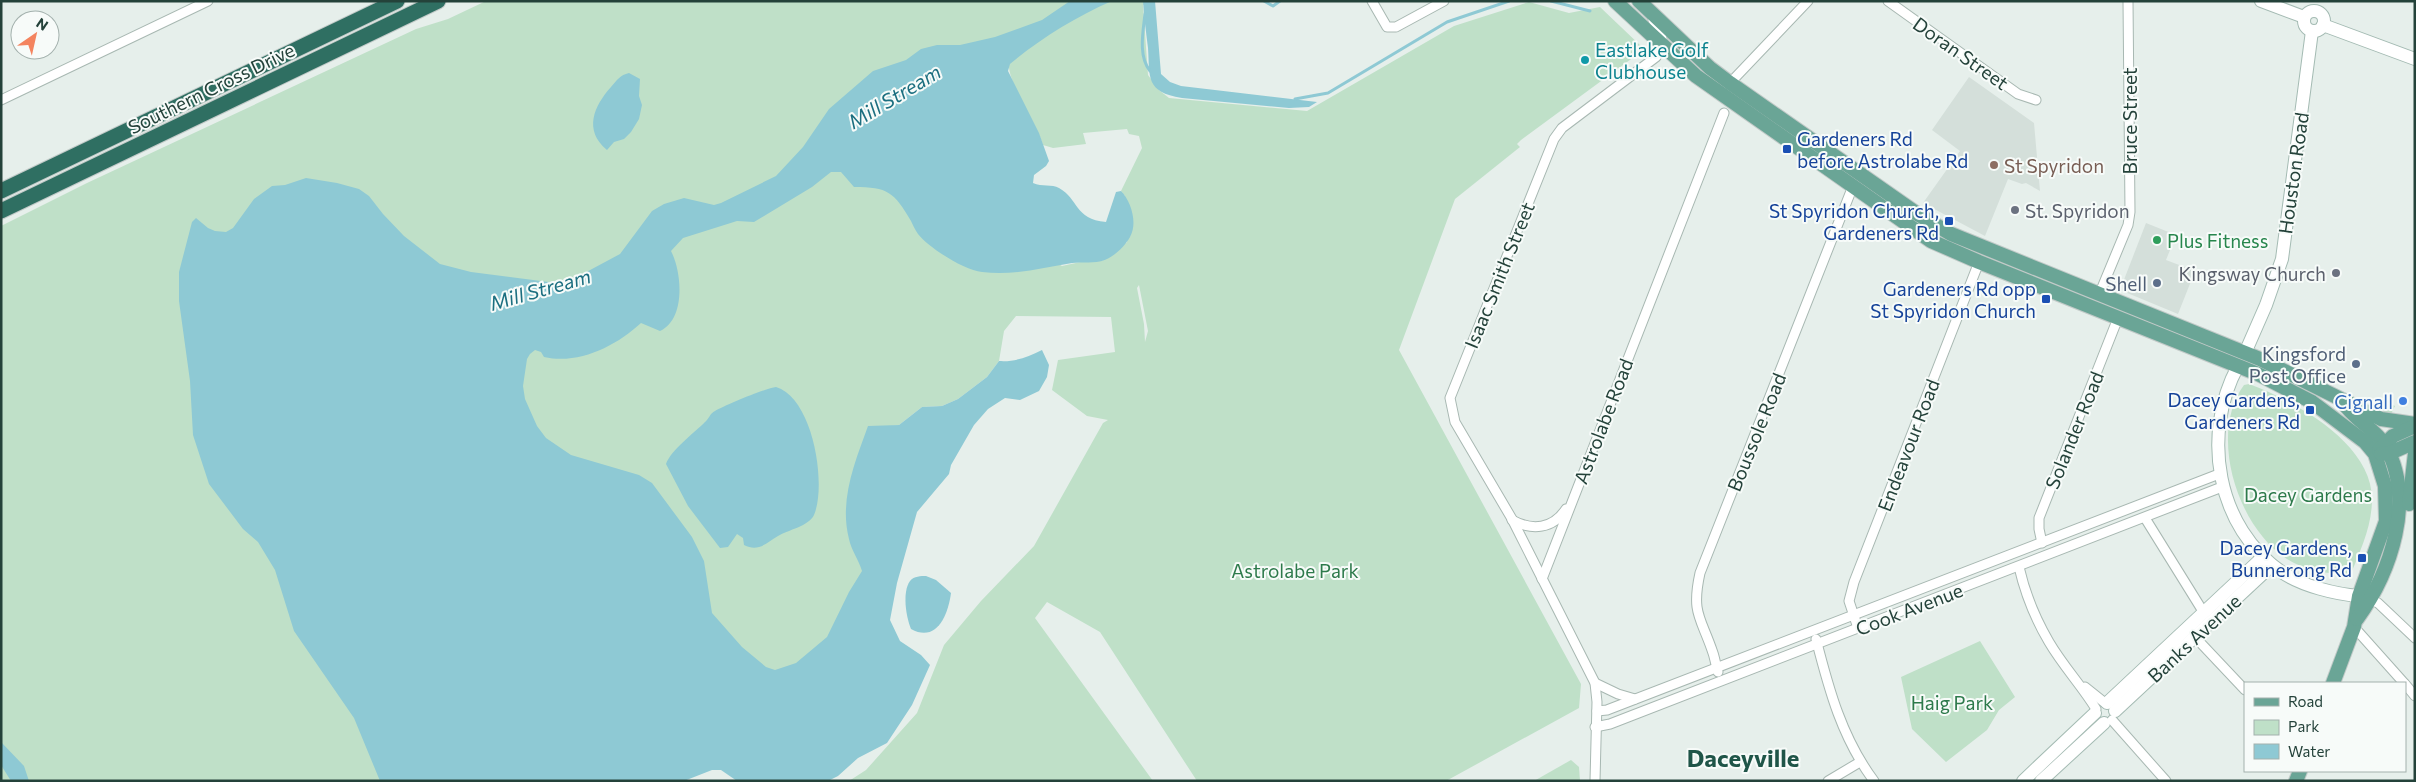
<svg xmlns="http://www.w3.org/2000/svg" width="2416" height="782" viewBox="0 0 2416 782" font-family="Commissioner,sans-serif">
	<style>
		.built { fill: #d4dfda }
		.green { fill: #bfe0c8; fill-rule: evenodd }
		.water { fill: #8ec9d4 }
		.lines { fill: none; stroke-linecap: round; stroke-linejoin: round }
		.stream { stroke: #8ec9d4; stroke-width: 3 }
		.street-casing { stroke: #a8b8b2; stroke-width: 11 }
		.secondary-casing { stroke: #a4bbb3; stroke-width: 14 }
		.primary-casing { stroke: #c2cac8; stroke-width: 16 }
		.highway-casing { stroke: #c2cac8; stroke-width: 17 }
		.street { stroke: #fff; stroke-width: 9 }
		.secondary { stroke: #fff; stroke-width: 12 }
		.primary { stroke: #6aa596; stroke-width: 14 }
		.highway { stroke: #2f6f62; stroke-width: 15 }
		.culture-dot { fill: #0f9aa8; stroke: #f7fbf9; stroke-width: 2 }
		.transit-dot { fill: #1a4fb4; stroke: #f7fbf9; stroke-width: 2 }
		.education-dot { fill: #8d6e63; stroke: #f7fbf9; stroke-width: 2 }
		.worship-dot { fill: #6b7280; stroke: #f7fbf9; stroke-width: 2 }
		.leisure-dot { fill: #2e9e5b; stroke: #f7fbf9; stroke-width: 2 }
		.service-dot { fill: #5c6f8a; stroke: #f7fbf9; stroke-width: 2 }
		.shop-dot { fill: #3f7fe0; stroke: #f7fbf9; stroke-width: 2 }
		.labels { text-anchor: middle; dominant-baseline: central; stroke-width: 4; stroke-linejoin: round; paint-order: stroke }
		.culture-label { font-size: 19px; fill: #0d838f; stroke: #f7fbf9; text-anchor: start }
		.street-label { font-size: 19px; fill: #24423a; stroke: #f7fbf9 }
		.transit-label { font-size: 19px; fill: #164399; stroke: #f7fbf9; text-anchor: end }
		.education-label { font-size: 19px; fill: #785e54; stroke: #f7fbf9; text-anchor: start }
		.worship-label { font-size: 19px; fill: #5b616d; stroke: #f7fbf9; text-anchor: start }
		.leisure-label { font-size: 19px; fill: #27864d; stroke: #f7fbf9; text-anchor: start }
		.service-label { font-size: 19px; fill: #4e5e75; stroke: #f7fbf9; text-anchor: end }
		.shop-label { font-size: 19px; fill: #366cbe; stroke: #f7fbf9; text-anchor: end }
		.park-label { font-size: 19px; fill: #2d7a4b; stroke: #f7fbf9 }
		.water-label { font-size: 20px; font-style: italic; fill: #1c6f80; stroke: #f7fbf9 }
		.district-label { font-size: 24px; font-weight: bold; fill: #1f5548; stroke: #f7fbf9 }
	</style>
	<rect width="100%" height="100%" fill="#e6efeb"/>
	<g class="built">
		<polygon points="1969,77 2034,123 2040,191 2026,183 2022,184 2008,179 1985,236 1923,203 1960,151 1932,130"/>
		<polygon points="2146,223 2176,235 2166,260 2195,271 2178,314 2120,290"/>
	</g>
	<g class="green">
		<path d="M486,1H1157L1143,5L1148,75L1159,90L1169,98L1307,111L1454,26L1529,2L1569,13L1600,7L1642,47V51L1521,140L1517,144L1520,147L1455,199L1399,350L1581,684L1579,708L1446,781H1197L1100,632L1047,602L1035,618L1153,781H849L866,770L917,713L944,645L981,601L1034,546L1103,423L1108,420L1087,416L1052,390L1058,360L1115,352L1111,317L1016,316L1004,331L999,361L987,377L958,399L942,406L922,407L899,425L891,426L874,568L815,671L411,781H1V226L87,183L416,29L448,19ZM1016,58L1009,64C1007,81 1037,124 1043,145L1053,148L1086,144L1083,133L1127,129L1129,134L1139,136L1142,148L1121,191L1125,196L1127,242L1102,261H1085L1062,266L893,166ZM1139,285L1148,331L1145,342L1144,324L1137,288Z"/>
		<path d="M2249,384C2295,401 2372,443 2372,499C2372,527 2360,551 2350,576C2329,573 2305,571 2287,559C2237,527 2208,434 2244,385Z"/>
		<polygon points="2379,399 2395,406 2391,414 2384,412 2377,405"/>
		<polygon points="1980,641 2015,697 1999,710 1987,730 1946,762 1912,729 1901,677"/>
		<polygon points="1571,760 1579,767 1580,781 1534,781"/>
	</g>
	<g class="water">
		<path d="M1070,1H1112C1075,17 1040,39 1010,64L1008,71L1039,133L1049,161L1046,166L1034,175L1033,183C1042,187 1052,184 1059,188C1079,199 1074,219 1106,222L1116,192L1121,191C1131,201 1138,223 1130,237C1125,246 1113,258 1102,261C1097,263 1081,262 1072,263C1042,268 1013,276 982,272C964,270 929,248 918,234C915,230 913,225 911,221C894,192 888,187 854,187L841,172H831L812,187L754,222L737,221L683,238L671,251C682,272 686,319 660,331L641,323C616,346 579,365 544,357L541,352L535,350L530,354L527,359L523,386L525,399L537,426L546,438L571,455L639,475L652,483L692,537L704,561L712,613L742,647L766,667L775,670L796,663L827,637L849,592L862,571C859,560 851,550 849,539C839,500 855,462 868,426L899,425L922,407L942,406L958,399L987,377L999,361C1016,362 1027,357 1042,350L1049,365L1047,377L1039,391L1020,400L1005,398L988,409L974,425L951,465L949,474L917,512L897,583L890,620L900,641L921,655L930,665L912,705L887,743L858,758L838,776L828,781H737L721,770H712L684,781H380L354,718L294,631L275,570L258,542L243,529L209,484L193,435L190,381L179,301V272L192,222L196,218L208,228L215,231L226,232L233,228L254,199L272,186L285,185L306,178L337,183L359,189L369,196L383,214L404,236L440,264L471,272L564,284L620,254L652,211L664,204L684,198L714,205L721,203L776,176L803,147L829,109L873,71L906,60L921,49L937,45H960L995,37L1042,20Z"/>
		<path d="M1143,1H1155L1161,74L1170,82L1181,86L1317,102L1309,107L1289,108L1182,98C1145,92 1150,77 1148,48C1146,32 1144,17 1143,1Z"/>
		<path d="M629,73L640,79L639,96L642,105L639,119L631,132L624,139L614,142L607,150C583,130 594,106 611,87C617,80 620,75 629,73Z"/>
		<path d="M776,387C813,398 827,484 814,515C809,526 788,530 778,536C765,544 758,552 744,545L743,538L737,534L728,547L720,548L688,506L666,464C671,450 694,433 705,422C709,419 710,413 715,411C725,405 766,388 776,387Z"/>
		<path d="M926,576L936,580L951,593C948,616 936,643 911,629C906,617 902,592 910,581C914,576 921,576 926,576Z"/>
		<polygon points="1,742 24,766 29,781 11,781 1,765"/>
	</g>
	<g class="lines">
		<g class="stream">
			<polyline points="1264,1 1273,6 1280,1"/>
			<polyline points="1551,1 1590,11"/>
			<path d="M1145,14C1143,32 1138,56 1150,71"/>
			<polyline points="1295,99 1328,93 1447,22 1509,1"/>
		</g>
		<defs>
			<g id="street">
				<polyline points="1372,1 1387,27 1396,27 1444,1"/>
				<polyline points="1888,1 2018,94 2036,100"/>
				<polyline points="1730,83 1808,1"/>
				<polyline points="1,100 208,1"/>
				<polyline points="2099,295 2128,225 2130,212 2128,1"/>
				<polyline points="2145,518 2204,613"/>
				<path d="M1512,520C1532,531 1553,529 1566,509"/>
				<polyline points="2042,543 2039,529 2039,518 2118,318"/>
				<path d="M2019,567C2025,593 2036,620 2049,642C2063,666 2082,686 2096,709"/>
				<polyline points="1542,579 1724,113"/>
				<polyline points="2371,600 2378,603 2415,638"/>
				<polyline points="2354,627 2404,683"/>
				<polyline points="1858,628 1849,601 1854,582 1979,262"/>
				<polyline points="2195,637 2245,690"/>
				<path d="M1816,639C1829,690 1842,738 1874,781"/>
				<path d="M1718,672C1716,666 1715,659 1713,653C1701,617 1691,614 1700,573L1853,186"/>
				<polyline points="1595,683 1618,694 1635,699"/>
				<polyline points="2405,684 2415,696"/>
				<polyline points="2085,687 2105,703"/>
				<polyline points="1597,711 1607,710 2219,474"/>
				<polyline points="2112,720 2166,781"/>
				<polyline points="1595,727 1610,724 2222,487"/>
				<polyline points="1595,781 1597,702 1595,683 1512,519 1455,422 1450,398 1554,139 1562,128 1656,57 1663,47 1661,32 1653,20"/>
				<polyline points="1828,781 1860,762"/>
			</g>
			<g id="secondary">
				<polyline points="2261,1 2304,17"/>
				<circle cx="2314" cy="21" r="10"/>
				<polyline points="2323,25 2415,59"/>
				<polyline points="2245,353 2266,305 2282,259 2312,31"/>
				<path d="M2238,366C2201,434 2216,528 2283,573C2303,586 2335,594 2359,596"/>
				<polyline points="2107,703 2263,557"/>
				<polyline points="2115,711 2272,565"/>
				<polyline points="2023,781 2095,713"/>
				<polyline points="2041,781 2104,723"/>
			</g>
			<g id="primary">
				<polyline points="1615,1 1696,76 1931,241 1979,262 2258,374 2312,402 2365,442 2375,454 2385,486 2386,521 2359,596 2354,627 2333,683"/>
				<polyline points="1639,1 1710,68 1730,83 1919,215 1951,234 2260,359 2381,419 2415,424"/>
				<path d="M2343,402C2353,419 2374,428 2385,445C2416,499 2391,572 2357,619"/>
				<polyline points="2379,450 2393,436 2415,426"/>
				<polyline points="2381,454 2390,453 2415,442"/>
				<polyline points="2409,504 2415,453"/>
				<polyline points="2296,781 2300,771"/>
			</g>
			<g id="highway">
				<polyline points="1,191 397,1"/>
				<polyline points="1,211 438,1"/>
			</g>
		</defs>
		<use href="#street" class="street-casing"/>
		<use href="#secondary" class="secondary-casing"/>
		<use href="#primary" class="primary-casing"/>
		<use href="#highway" class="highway-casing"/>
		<use href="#street" class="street"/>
		<use href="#secondary" class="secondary"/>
		<use href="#primary" class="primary"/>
		<use href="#highway" class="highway"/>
	</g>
	<circle class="culture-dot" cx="1585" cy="60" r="5"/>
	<g class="transit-dot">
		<rect x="1782" y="144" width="10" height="10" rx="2.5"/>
		<rect x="1944" y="216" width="10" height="10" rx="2.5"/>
		<rect x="2041" y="294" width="10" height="10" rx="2.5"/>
		<rect x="2305" y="405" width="10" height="10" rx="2.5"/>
		<rect x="2357" y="553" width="10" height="10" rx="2.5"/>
	</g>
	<circle class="education-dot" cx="1994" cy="165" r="5"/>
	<g class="worship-dot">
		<circle cx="2015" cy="210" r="5"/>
		<circle cx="2336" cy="273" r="5"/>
	</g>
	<circle class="leisure-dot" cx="2157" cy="240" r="5"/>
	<g class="service-dot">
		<circle cx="2157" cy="283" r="5"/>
		<circle cx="2356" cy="364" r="5"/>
	</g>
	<circle class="shop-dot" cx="2403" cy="401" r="5"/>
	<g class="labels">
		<g class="culture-label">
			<text x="1595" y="49">Eastlake Golf<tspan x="1595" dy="22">Clubhouse</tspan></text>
		</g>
		<g class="street-label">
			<text transform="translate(1961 53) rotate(35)">Doran Street</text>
			<text transform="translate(211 88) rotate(-26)">Southern Cross Drive</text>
			<text transform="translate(2129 121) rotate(-90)">Bruce Street</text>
			<text transform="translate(2293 173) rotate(-82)">Houston Road</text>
			<text transform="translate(1499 275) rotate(-68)">Isaac Smith Street</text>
			<text transform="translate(1603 421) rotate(-69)">Astrolabe Road</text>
			<text transform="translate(2074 430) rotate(-68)">Solander Road</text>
			<text transform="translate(1756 432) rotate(-68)">Boussole Road</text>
			<text transform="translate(1908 445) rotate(-69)">Endeavour Road</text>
			<text transform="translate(1909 609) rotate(-21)">Cook Avenue</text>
			<text transform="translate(2194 638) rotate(-43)">Banks Avenue</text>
		</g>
		<g class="transit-label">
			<text x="1797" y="138" text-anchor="start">Gardeners Rd<tspan x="1797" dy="22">before Astrolabe Rd</tspan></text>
			<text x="1939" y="210">St Spyridon Church,<tspan x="1939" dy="22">Gardeners Rd</tspan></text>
			<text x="2036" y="288">Gardeners Rd opp<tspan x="2036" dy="22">St Spyridon Church</tspan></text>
			<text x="2300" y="399">Dacey Gardens,<tspan x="2300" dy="22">Gardeners Rd</tspan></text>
			<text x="2352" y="547">Dacey Gardens,<tspan x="2352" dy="22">Bunnerong Rd</tspan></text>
		</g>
		<g class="education-label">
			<text x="2004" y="165">St Spyridon</text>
		</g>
		<g class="worship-label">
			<text x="2025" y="210">St. Spyridon</text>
			<text x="2326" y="273" text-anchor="end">Kingsway Church</text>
		</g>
		<g class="leisure-label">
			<text x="2167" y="240">Plus Fitness</text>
		</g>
		<g class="service-label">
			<text x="2147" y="283">Shell</text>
			<text x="2346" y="353">Kingsford<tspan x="2346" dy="22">Post Office</tspan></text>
		</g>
		<g class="shop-label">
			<text x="2393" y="401">Cignall</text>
		</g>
		<g class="park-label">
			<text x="2308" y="494">Dacey Gardens</text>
			<text x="1295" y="570">Astrolabe Park</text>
			<text x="1952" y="702">Haig Park</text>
		</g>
		<g class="water-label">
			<text transform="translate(894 96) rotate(-31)">Mill Stream</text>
			<text transform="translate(540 289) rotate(-16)">Mill Stream</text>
		</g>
		<g class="district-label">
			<text x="1743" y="757">Daceyville</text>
		</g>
	</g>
	<rect width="2416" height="782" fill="none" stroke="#24423a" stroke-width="5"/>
	<rect x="2244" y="682" width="162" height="90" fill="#f7fbf9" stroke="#a3b1ad"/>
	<rect x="2254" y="698" width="25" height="8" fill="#6aa596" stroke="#a3b1ad"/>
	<text x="2288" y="707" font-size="15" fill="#24423a">Road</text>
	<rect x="2254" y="720" width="25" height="15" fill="#bfe0c8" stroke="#a3b1ad"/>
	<text x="2288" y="732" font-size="15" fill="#24423a">Park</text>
	<rect x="2254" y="744" width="25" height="15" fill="#8ec9d4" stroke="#a3b1ad"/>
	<text x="2288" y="757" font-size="15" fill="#24423a">Water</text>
	<g transform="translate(35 35) rotate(34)"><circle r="24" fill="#f7fbf9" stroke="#a3b1ad"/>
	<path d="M0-4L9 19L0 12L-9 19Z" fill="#f4845f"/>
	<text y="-8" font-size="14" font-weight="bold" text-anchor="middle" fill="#24423a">N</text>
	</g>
</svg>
